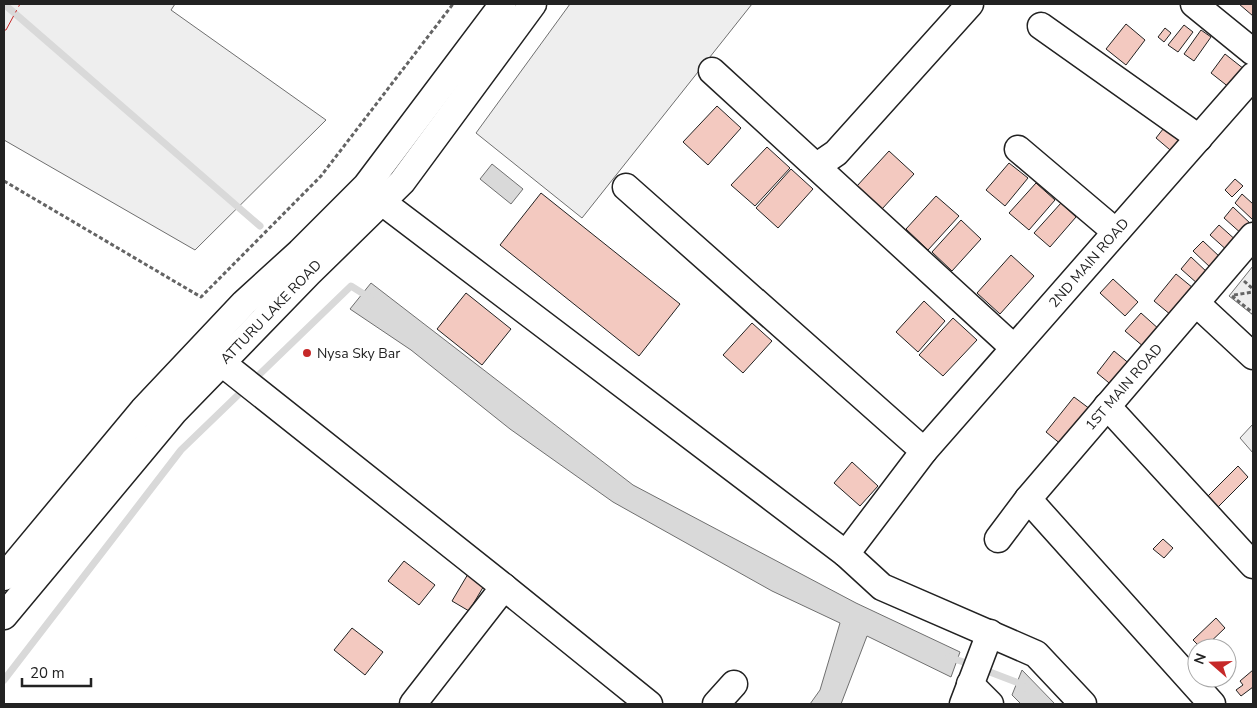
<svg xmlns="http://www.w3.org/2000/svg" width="1257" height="708" viewBox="0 0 1257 708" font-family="'Nunito Sans',sans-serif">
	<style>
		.green { fill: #eee; stroke: #6f6f6f }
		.water { fill: #d9d9d9; stroke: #6f6f6f }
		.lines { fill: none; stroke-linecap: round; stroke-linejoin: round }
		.stream { stroke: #d9d9d9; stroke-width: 7 }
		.building { fill: #f3c9c0; stroke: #222 }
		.minor-casing { stroke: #222; stroke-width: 29 }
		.path { stroke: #646464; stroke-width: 3; stroke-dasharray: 4 2.5; stroke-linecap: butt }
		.minor { stroke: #fff; stroke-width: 26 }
		.power { stroke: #c62828; stroke-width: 1; stroke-dasharray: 18 4 2.5 4; stroke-linecap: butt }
		.poi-dot { fill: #c62828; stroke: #fff; stroke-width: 2 }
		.labels { text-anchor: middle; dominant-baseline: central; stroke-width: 4; stroke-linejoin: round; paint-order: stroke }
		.street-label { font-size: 14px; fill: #222; stroke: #fff }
		.poi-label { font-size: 14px; fill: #222; stroke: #fff; text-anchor: start }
	</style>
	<rect width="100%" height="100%" fill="#fff"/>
	<g class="green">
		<polygon points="4,4 175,4 171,10 326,120 195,250 4,140"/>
		<polygon points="570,4 752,4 582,218 476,133"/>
		<polygon points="1253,266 1253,315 1229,296"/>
		<polygon points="1253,424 1253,453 1240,438"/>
	</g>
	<g class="water">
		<polygon points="492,164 523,189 511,204 480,179"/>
		<polygon points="371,283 633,485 856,603 960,652 951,677 867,636 841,704 810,704 820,690 840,623 772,591 613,502 510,429 411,350 350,309"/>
		<polygon points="1022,670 1055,704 1021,704 1012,695"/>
	</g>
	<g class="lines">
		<g class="stream">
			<polyline points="4,4 260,226"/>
			<polyline points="949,657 972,665"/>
			<polyline points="982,669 1021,684 1024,688"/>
			<polyline points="4,680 181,450 351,286 370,298"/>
		</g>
	</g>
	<g class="building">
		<polygon points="1239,4 1253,4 1253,16"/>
		<polygon points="1126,24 1145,40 1126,65 1106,49"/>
		<polygon points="1184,25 1193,32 1178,52 1168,45"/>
		<polygon points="1165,28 1171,33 1164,42 1158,37"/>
		<polygon points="1201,30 1211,37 1194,61 1184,54"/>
		<polygon points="1225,54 1244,69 1230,88 1211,73"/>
		<polygon points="717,106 741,128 708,165 683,142"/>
		<polygon points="1167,124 1188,141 1176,155 1156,138"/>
		<polygon points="767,147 790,168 755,206 731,185"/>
		<polygon points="889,151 914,174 882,209 857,186"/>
		<polygon points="1009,163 1028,178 1005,206 986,190"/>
		<polygon points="791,169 813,189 778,228 756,208"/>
		<polygon points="1235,179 1243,186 1232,197 1225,190"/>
		<polygon points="1036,183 1055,200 1029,230 1009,213"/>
		<polygon points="541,193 680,304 639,356 500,245"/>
		<polygon points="1242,194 1253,204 1253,220 1235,203"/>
		<polygon points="936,196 959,216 928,250 906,229"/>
		<polygon points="1061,203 1076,217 1050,247 1034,233"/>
		<polygon points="1233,207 1252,225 1243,235 1224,218"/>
		<polygon points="961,220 981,239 952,271 932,252"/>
		<polygon points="1219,225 1238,242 1229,252 1210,235"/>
		<polygon points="1203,241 1221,258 1211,268 1193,251"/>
		<polygon points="1011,255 1034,276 1000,314 977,293"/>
		<polygon points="1191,257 1208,273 1198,284 1181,269"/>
		<polygon points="1176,274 1193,288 1171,315 1154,301"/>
		<polygon points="1113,279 1138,302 1125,316 1100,293"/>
		<polygon points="466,293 511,329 482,365 437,329"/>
		<polygon points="924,301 945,321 918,352 896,332"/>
		<polygon points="1141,313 1160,330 1144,347 1125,331"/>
		<polygon points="953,318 977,340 943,376 919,355"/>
		<polygon points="752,323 772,341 743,373 723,355"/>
		<polygon points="1114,351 1131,365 1114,387 1097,373"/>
		<polygon points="1074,397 1090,409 1062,445 1046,432"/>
		<polygon points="852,462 878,486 860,506 834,483"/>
		<polygon points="1238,466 1248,477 1216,509 1206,498"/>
		<polygon points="1163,539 1173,548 1164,558 1153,549"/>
		<polygon points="404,561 435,585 419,605 388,581"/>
		<polygon points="468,574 485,584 469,611 452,601"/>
		<polygon points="1216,618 1225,628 1204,648 1201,648 1193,640"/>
		<polygon points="352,628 383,652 365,675 334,650"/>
		<polygon points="1253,670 1253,687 1241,696 1236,690 1243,685 1240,681"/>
	</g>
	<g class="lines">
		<defs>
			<g id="minor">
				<polyline points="1194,4 1253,52"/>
				<polyline points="1041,26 1199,138"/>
				<polyline points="712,71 1014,348"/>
				<polyline points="1018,149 1116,232"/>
				<polyline points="817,166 836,153 970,4"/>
				<polyline points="626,187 924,451 846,554"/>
				<polyline points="382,202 846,554 882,587 1036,654 1083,704"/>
				<polyline points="1196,303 1253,356"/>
				<polyline points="208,352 504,587 413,704"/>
				<polyline points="1107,406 1253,565"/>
				<polyline points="924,451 1253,76"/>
				<polyline points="1028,499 1212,704"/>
				<polyline points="998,539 1028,499 1253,236"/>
				<polyline points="4,577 143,410 244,303 300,252 366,186 503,4"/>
				<polyline points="504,587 649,704"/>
				<polyline points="4,616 174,412 309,273 402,182 533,4"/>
				<polyline points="970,684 990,704"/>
				<polyline points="716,704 734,684"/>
				<polyline points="963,704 990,633"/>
			</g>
		</defs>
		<use href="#minor" class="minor-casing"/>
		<g class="path">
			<polyline points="4,181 201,297 321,176 453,4"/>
			<polyline points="1244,281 1253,289"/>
			<polyline points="1234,295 1253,292"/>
			<polyline points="1232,296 1253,313"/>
		</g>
		<use href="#minor" class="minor"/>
		<polyline class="power" points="4,30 6,30 20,4"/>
	</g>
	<circle class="poi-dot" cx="307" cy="353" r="5"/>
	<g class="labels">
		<g class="street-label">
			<text transform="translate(1089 263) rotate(-49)">2ND MAIN ROAD</text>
			<text transform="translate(271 312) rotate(-46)">ATTURU LAKE ROAD</text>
			<text transform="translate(1124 387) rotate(-49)">1ST MAIN ROAD</text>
		</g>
		<g class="poi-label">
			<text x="317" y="353">Nysa Sky Bar</text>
		</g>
	</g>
	<rect width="1257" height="708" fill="none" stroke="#222222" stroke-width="10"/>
	<g transform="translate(1212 663) rotate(290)"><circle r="24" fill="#ffffff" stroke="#a7a7a7"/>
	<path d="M0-4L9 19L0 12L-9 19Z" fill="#c62828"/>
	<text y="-8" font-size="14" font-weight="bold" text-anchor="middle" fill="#222222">N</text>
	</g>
	<path d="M22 678v8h69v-8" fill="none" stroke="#222222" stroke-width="2.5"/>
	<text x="30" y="678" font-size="15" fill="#222222" stroke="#ffffff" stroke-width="4" paint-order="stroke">20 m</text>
</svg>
